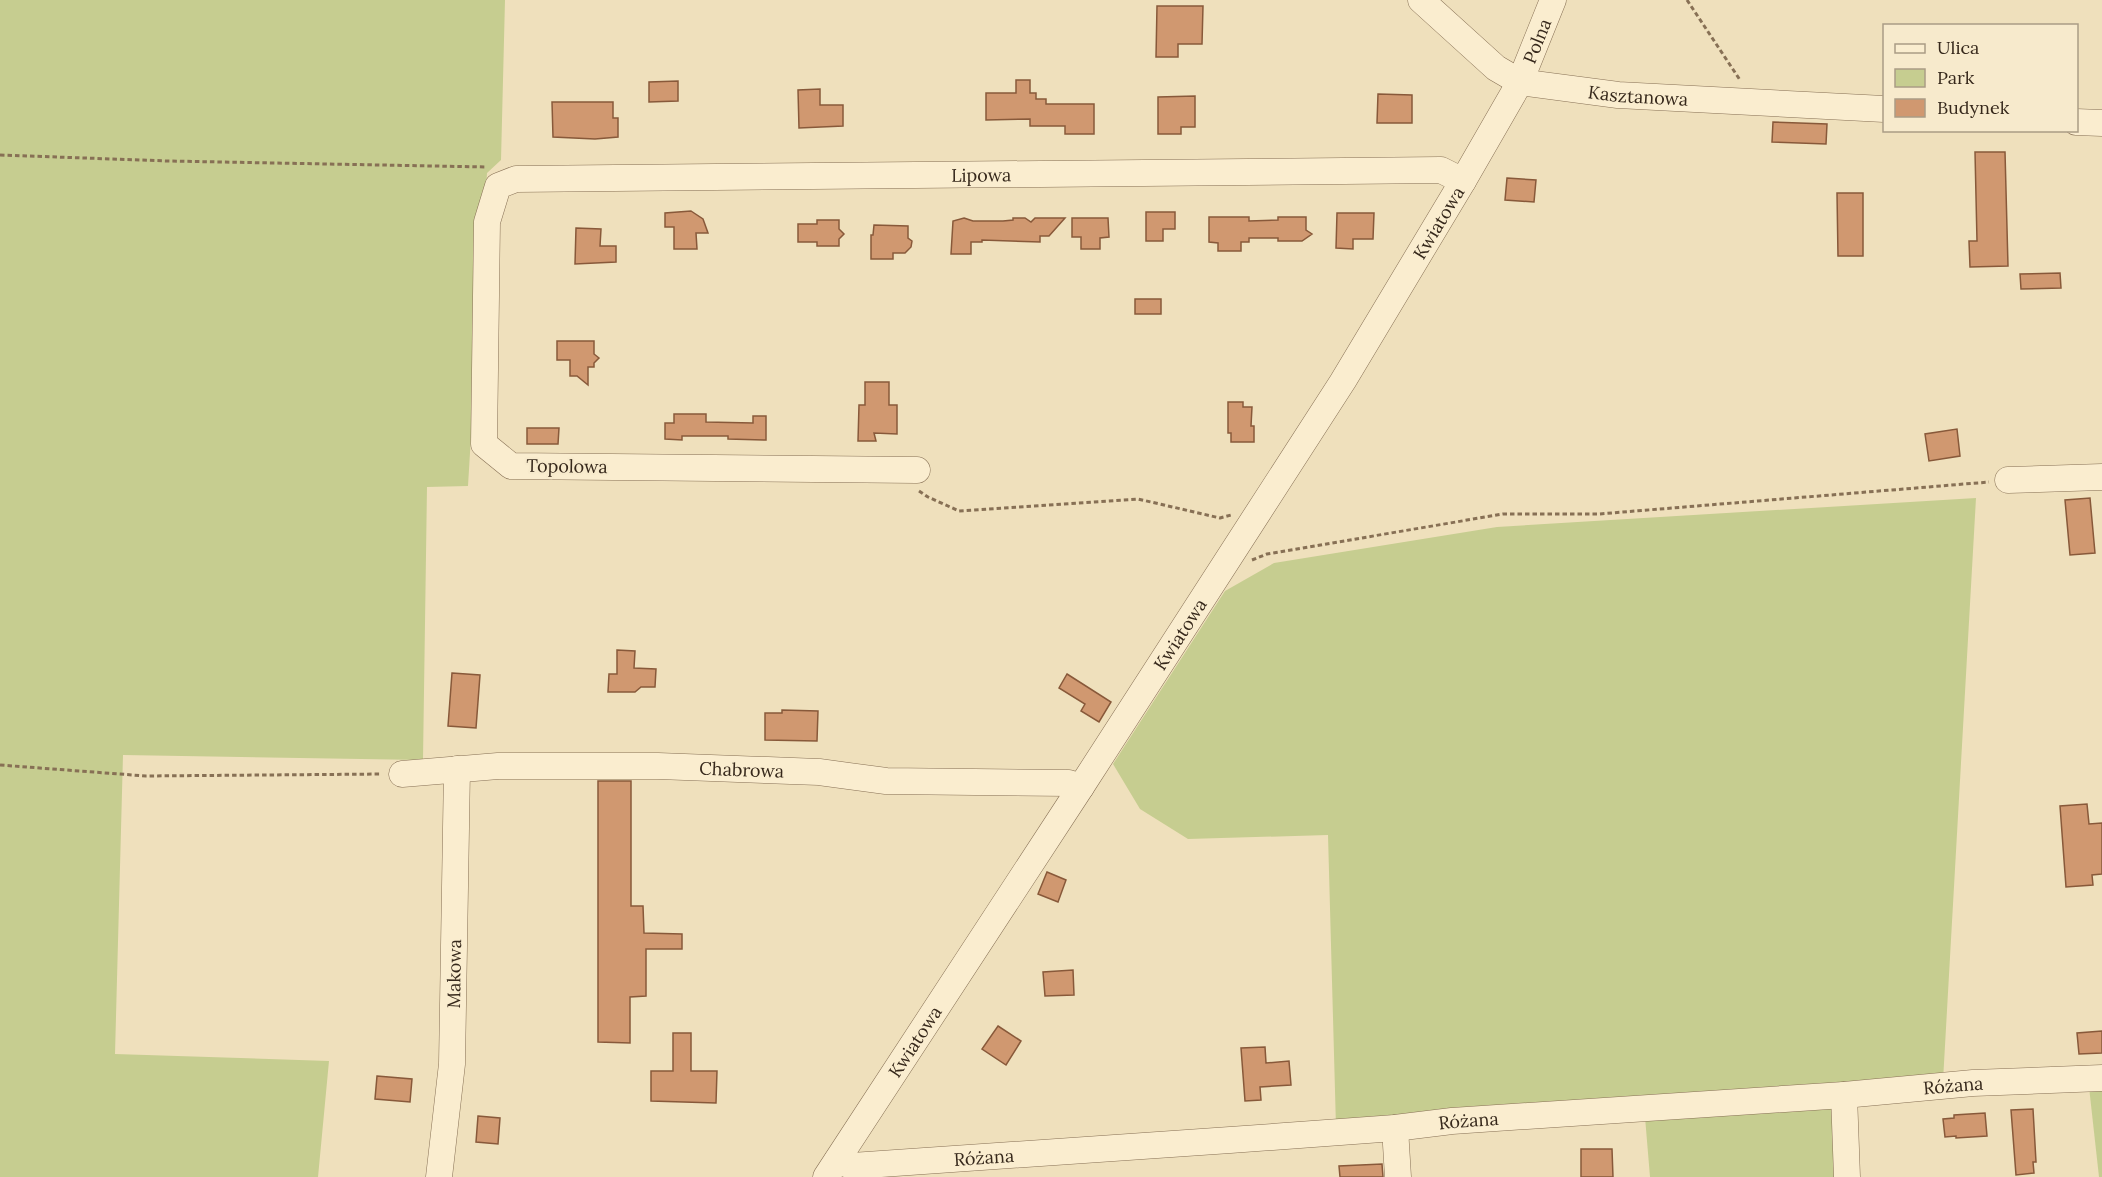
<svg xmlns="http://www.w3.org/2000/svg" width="2102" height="1177" viewBox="0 0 2102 1177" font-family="Lora,serif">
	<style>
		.green { fill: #c6cd90 }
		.building { fill: #d09870; stroke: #88593a; stroke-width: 1.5 }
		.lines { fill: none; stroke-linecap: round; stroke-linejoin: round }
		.minor-casing { stroke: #877055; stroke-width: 27 }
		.path { stroke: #877055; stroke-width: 3; stroke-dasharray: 4.5 3; stroke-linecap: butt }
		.minor { stroke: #faedcf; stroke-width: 26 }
		.labels { text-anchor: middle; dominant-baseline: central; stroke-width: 4.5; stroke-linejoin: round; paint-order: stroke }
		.street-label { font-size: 18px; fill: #36281b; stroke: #f7eacc }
	</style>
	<rect width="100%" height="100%" fill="#efe0bc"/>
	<g class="green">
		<polygon points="0,0 505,0 501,160 487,173 468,486 427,487 423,760 123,755 115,1054 329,1061 318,1177 0,1177"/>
		<polygon points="1976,498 1943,1081 1336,1127 1328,835 1188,839 1140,809 1113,764 1225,591 1274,563 1497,527"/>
		<polygon points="2102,1086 2102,1177 2099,1177 2089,1087"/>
		<polygon points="1840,1103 1843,1177 1650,1177 1645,1117"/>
	</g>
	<g class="building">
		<polygon points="1157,6 1203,6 1202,44 1178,44 1178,57 1156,57"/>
		<polygon points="1016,80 1030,80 1030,93 1036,93 1036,99 1046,99 1046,104 1094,104 1094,134 1065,134 1065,126 1030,126 1030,119 986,120 986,93 1016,93"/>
		<polygon points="678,81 678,101 649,102 649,82"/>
		<polygon points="820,89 820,105 843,105 843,126 799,128 798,90"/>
		<polygon points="1378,94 1412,95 1412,123 1377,123"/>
		<polygon points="1195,96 1195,127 1181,127 1181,134 1158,134 1158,97"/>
		<polygon points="552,102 613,102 613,118 618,118 618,137 595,139 553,137"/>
		<polygon points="1773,122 1827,124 1826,144 1772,142"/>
		<polygon points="1975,152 2005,152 2008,266 1970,267 1969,241 1977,241"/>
		<polygon points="1507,178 1536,180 1534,202 1505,200"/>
		<polygon points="1837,193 1863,193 1863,256 1838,256"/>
		<polygon points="691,211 703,219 708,233 696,233 697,249 674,249 674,227 665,227 665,213"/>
		<polygon points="1146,212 1175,212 1175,229 1163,229 1163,241 1146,241"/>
		<polygon points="1337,213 1374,213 1373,239 1353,239 1353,249 1336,248"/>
		<polygon points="1209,217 1249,217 1249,221 1278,220 1278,217 1306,217 1306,230 1312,234 1302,241 1278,241 1278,238 1249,238 1249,242 1241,242 1241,251 1218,251 1218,243 1209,242"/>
		<polygon points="964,218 973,221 1003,221 1013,220 1013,218 1025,218 1031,222 1035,218 1065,218 1049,236 1040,236 1040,242 982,240 982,242 971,242 971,254 951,254 953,221"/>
		<polygon points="1072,218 1108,218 1109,237 1100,238 1100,249 1081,249 1081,237 1072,237"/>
		<polygon points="817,220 839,220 839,229 844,234 839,239 839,246 817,246 817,242 798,242 798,224 817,224"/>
		<polygon points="874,225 908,226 908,238 912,241 911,247 905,253 893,253 893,259 871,259 871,235 873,235"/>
		<polygon points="576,228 601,229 600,246 616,246 616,262 575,264"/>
		<polygon points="2060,273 2061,288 2021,289 2020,274"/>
		<rect x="1135" y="299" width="26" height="15"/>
		<polygon points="557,341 594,341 594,354 599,358 594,363 594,367 588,367 588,385 577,376 570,376 570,360 557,360"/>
		<polygon points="865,382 889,382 889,405 897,405 897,434 874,433 876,441 858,441 859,405 865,405"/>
		<polygon points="1228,402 1243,402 1243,407 1252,407 1251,426 1254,426 1254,442 1231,442 1231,433 1228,433"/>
		<polygon points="674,414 706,414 706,422 753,423 753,416 766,416 766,440 728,439 728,436 682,436 682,440 665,439 665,423 674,423"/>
		<polygon points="527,428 559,428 558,444 527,444"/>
		<polygon points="1957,429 1960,456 1929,461 1925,434"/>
		<polygon points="2090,498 2095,553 2070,555 2065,500"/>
		<polygon points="617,650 635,651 634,668 656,669 655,687 641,687 635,692 608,692 609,674 617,674"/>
		<polygon points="452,673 480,675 476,728 448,726"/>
		<polygon points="1067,674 1111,702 1099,722 1081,711 1085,704 1059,688"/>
		<polygon points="782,710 818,711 817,741 765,740 765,713 782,713"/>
		<polygon points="598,781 631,781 631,906 643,906 644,933 682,934 682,949 646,949 646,996 630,997 630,1043 598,1042"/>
		<polygon points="2087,804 2089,824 2102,823 2102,874 2092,875 2093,885 2066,887 2060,806"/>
		<polygon points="1047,872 1066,880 1058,902 1038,894"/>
		<polygon points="1073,970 1074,995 1045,996 1043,972"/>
		<polygon points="998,1026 1021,1041 1006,1065 982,1049"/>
		<polygon points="2102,1031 2102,1053 2079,1054 2077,1033"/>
		<polygon points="673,1033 691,1033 691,1071 717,1071 716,1103 651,1101 651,1071 673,1071"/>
		<polygon points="1265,1047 1266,1063 1289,1061 1291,1085 1260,1087 1261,1100 1245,1101 1241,1048"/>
		<polygon points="377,1076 412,1079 410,1102 375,1099"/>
		<polygon points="2033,1109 2036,1162 2033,1162 2034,1173 2016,1175 2011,1110"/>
		<polygon points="1985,1113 1987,1136 1956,1138 1956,1136 1945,1137 1943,1119 1954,1118 1954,1115"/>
		<polygon points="478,1116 500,1118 498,1144 476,1142"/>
		<polygon points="1581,1149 1612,1149 1613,1177 1581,1177"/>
		<polygon points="1382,1164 1383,1177 1340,1177 1339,1166"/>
	</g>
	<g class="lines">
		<defs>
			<g id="minor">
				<path id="s1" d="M1421,0L1496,68L1520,82L1618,95L1884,109"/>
				<polyline points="2076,122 2102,123"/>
				<path id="s2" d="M917,470L511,466L484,444L487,222L498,186L516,179L1441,170L1463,181"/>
				<polyline points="2008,480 2102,477"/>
				<path id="s3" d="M402,774L498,766H658L819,772L886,781L1069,783L1081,787"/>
				<polyline points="1844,1095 1847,1177"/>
				<polyline points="1395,1128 1398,1177"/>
				<path id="s4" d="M837,1161L852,1166L1230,1140L1395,1128L1452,1121L1844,1095L1973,1083L2102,1078"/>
				<path id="s5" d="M439,1177L452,1064L457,769"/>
				<path id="s6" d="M826,1177L1081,787L1343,381L1463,181L1520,82L1553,0"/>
			</g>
		</defs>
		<use href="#minor" class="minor-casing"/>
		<g class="path">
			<polyline points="1687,0 1740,80"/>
			<polyline points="0,155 168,161 487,167"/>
			<polyline points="919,491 928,497 959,511 1138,499 1220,518 1231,515"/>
			<polyline points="1252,560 1267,554 1503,514 1599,514 1989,482"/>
			<polyline points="0,765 146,776 382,774"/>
		</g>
		<use href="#minor" class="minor"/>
	</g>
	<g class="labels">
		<g class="street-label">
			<text stroke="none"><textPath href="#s6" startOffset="1341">Polna</textPath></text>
			<text stroke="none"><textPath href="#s1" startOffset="248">Kasztanowa</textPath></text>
			<text stroke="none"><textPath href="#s2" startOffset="1185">Lipowa</textPath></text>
			<text stroke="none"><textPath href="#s6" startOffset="1134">Kwiatowa</textPath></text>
			<text transform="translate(567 466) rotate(1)">Topolowa</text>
			<text stroke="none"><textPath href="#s6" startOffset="648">Kwiatowa</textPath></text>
			<text stroke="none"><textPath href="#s3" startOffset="340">Chabrowa</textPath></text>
			<text stroke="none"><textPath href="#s5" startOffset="204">Makowa</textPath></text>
			<text stroke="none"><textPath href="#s6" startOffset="162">Kwiatowa</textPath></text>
			<text stroke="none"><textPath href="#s4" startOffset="1120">Różana</textPath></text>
			<text stroke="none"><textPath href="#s4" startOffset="634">Różana</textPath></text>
			<text stroke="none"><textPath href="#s4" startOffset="148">Różana</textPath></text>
		</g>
	</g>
	<rect x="1883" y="24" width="195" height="108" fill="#f7eacc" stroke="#aa9c85" stroke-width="1.5"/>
	<rect x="1895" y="44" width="30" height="9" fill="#faedcf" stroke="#aa9c85" stroke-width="1.5"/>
	<text x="1937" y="54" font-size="18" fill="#36281b">Ulica</text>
	<rect x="1895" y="69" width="30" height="18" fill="#c6cd90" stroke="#aa9c85" stroke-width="1.5"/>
	<text x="1937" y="84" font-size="18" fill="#36281b">Park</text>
	<rect x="1895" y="99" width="30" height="18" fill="#d09870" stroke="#aa9c85" stroke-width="1.5"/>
	<text x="1937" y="114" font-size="18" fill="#36281b">Budynek</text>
</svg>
